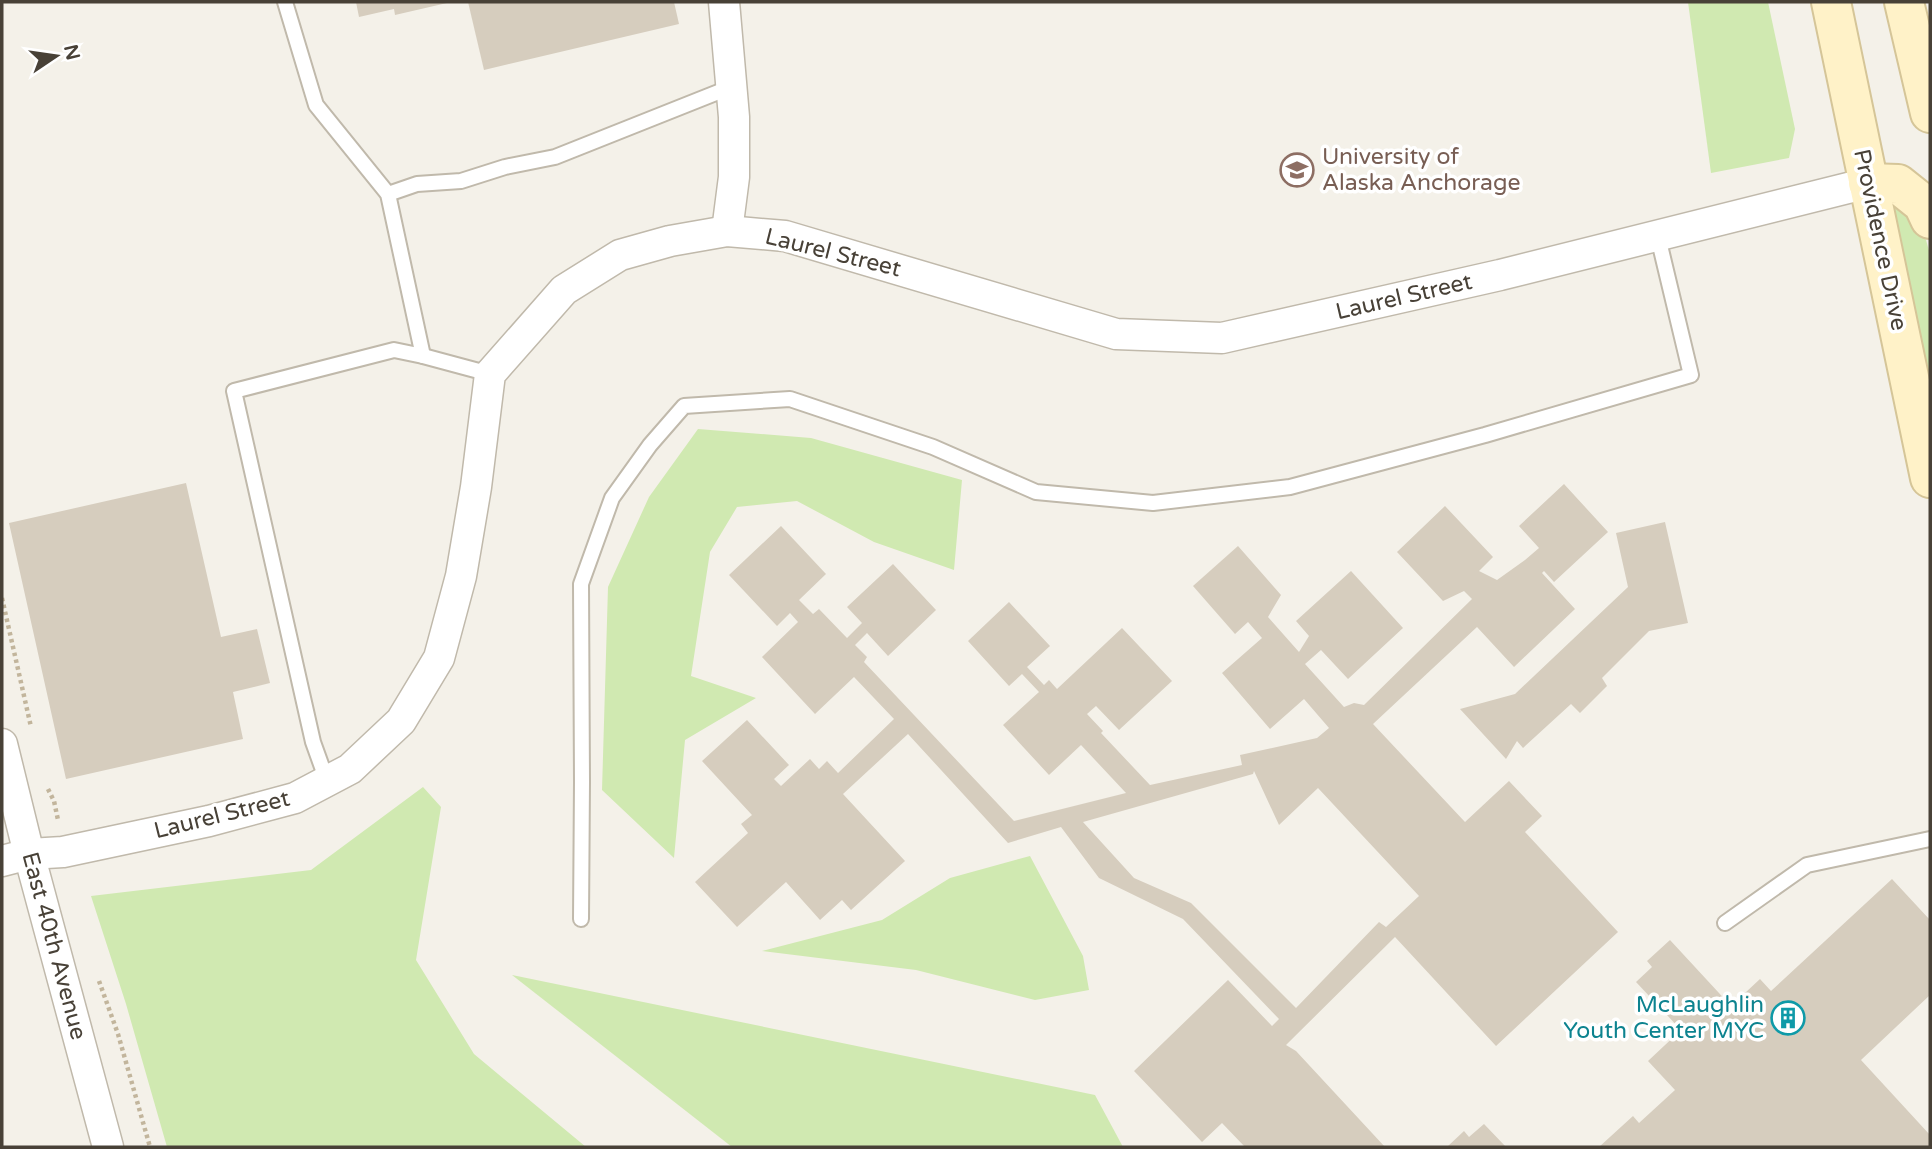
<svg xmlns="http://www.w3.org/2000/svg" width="1932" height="1149" viewBox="0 0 1932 1149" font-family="'Varela Round',sans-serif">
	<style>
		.green { fill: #d0e9b1 }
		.building { fill: #d6cdbe; fill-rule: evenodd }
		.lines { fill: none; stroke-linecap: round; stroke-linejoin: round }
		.service-casing { stroke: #c0b9ab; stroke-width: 18 }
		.minor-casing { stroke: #c0b9ab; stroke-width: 33 }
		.secondary-casing { stroke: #d5c598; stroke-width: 42 }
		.path { stroke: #c2b59c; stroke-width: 4.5; stroke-dasharray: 3.5 3.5; stroke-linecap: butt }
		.service { stroke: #fff; stroke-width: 14 }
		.minor { stroke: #fff; stroke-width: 30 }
		.secondary { stroke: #fff2c8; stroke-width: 38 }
		.labels { text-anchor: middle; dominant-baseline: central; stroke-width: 7; stroke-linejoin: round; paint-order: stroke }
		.education-label { font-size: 23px; fill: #785e54; stroke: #fff; text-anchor: start }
		.street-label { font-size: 23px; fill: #484137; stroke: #fff }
		.culture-label { font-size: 23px; fill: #0d838f; stroke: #fff; text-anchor: end }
	</style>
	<rect width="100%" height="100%" fill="#f4f1e9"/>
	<g class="green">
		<polygon points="1688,2 1768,2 1795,129 1789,158 1711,173"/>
		<polygon points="1892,207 1910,216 1926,240 1930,254 1930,381"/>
		<polygon points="698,429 811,438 962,480 954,570 874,542 797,501 737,507 710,552 691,676 756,698 685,740 674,858 602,790 608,587 649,497"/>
		<polygon points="423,787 441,807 416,960 474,1054 586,1147 167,1147 126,1004 91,896 311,870"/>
		<polygon points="1030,856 1083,956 1089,990 1035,1000 916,970 762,951 882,920 950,878"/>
		<polygon points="512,975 1095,1095 1123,1147 732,1147"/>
	</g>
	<g class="building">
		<polygon points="356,2 447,2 447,3 395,15 394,9 359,17"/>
		<polygon points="468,2 674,2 679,24 484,70"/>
		<polygon points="186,483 221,637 257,629 270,683 233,692 243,739 66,779 9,523"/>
		<path d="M1564,484L1608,532L1554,582L1544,571L1542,573L1575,609L1514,667L1477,627L1373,724L1465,822L1509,781L1542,816L1525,832L1618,932L1496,1046L1395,937L1286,1045L1296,1051L1385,1147H1245L1222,1123L1202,1142L1134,1071L1228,980L1272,1026L1279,1019L1183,919L1099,878L1061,827L1008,843L908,734L843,794L905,861L851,910L842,900L820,920L786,882L737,927L695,882L748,833L741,824L752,815L702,761L747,720L789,765L774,779L781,786L810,759L819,769L827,761L838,773L894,719L854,677L815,714L762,657L798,622L790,613L777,626L729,575L781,526L826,574L799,600L813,614L819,609L847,638L862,623L847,607L893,564L936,610L888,656L867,633L855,645L867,657L864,662L1014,821L1126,793L1081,745L1049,775L1003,725L1039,692L1022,674L1009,686L968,641L1009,602L1050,646L1027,667L1044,685L1049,680L1057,689L1122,628L1172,681L1119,730L1096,706L1087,714L1103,731L1101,733L1150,785L1242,765L1240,755L1317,738L1329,728L1304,699L1270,729L1222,673L1262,638L1248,622L1235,634L1193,586L1238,546L1281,595L1268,617L1299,652L1309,636L1296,621L1351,571L1403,628L1348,679L1321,650L1305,664L1344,707L1354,703L1364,705L1472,599L1464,591L1443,601L1397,552L1445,506L1493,557L1479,571L1497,580L1525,560L1539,548L1519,526ZM1254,771L1279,825L1318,788L1419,896L1386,927L1379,922L1296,1008L1191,903L1134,878L1083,822L1253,774Z"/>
		<polygon points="1665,522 1688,623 1649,631 1602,678 1607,686 1580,713 1571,704 1523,748 1517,741 1506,759 1460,709 1515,694 1628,587 1616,533"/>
		<polygon points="1892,879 1930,920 1930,995 1861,1060 1930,1135 1930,1147 1599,1147 1633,1116 1639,1123 1675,1090 1648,1061 1681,1030 1636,982 1652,967 1647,961 1670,940 1731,1006 1760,979 1771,991"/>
		<polygon points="1484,1124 1506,1147 1447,1147 1464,1131 1469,1137"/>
	</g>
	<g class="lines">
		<defs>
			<g id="service">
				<polyline points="285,2 316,105 388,194 423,356"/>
				<polyline points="388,194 417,184 461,181 505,167 555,157 731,87"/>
				<polyline points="327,781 313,742 234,391 394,350 423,356 490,374"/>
				<polyline points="581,919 582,782 581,584 612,498 650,445 684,406 790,399 933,447 1036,492 1153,503 1290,487 1485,435 1691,375 1658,237"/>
				<polyline points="1725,923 1807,865 1930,839"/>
			</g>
			<g id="minor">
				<polyline points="724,2 734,117 734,177 727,231"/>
				<polyline points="2,744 29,854 108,1147"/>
				<polyline points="2,861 29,854 63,852 209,821 295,798 350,769 401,721 439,658 461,576 476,487 490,374 564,290 620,255 670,241 727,231 785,236 1116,334 1222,338 1500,275 1868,183"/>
			</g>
			<g id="secondary">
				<polyline points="1831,2 1930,478"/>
				<polyline points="1904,2 1930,113"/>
				<polyline points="1868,183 1898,184 1923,204 1930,219"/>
			</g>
		</defs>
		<use href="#service" class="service-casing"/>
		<use href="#minor" class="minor-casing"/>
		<use href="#secondary" class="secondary-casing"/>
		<g class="path">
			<polyline points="2,598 31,727"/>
			<polyline points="48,789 54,801 58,820"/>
			<polyline points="99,981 118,1034 150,1147"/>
		</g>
		<use href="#service" class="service"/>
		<use href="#minor" class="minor"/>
		<use href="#secondary" class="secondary"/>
	</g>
	<defs>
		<symbol id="university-ring" viewBox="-11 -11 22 22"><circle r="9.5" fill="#fff" stroke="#8d6e63" stroke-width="1.5"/><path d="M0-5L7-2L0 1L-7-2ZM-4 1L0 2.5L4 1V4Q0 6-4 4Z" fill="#8d6e63"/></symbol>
		<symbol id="building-ring" viewBox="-11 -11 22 22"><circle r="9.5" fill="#fff" stroke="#0f9aa8" stroke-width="1.5"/><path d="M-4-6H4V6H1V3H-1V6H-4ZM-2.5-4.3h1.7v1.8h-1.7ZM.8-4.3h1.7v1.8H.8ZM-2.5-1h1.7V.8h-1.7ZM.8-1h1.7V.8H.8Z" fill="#0f9aa8"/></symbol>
	</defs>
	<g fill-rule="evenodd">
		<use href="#university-ring" x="1278" y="151" width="38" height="38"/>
		<use href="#building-ring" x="1769" y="999" width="38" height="38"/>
	</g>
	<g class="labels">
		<g class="education-label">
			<text x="1322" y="157">University of<tspan x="1322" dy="26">Alaska Anchorage</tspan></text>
		</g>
		<g class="street-label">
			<text transform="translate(1880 240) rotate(78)">Providence Drive</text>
			<text transform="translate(833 253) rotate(14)">Laurel Street</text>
			<text transform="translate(1404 297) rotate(-13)">Laurel Street</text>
			<text transform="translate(222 815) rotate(-14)">Laurel Street</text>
			<text transform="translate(54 946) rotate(75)">East 40th Avenue</text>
		</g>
		<g class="culture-label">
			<text x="1764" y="1005">McLaughlin<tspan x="1764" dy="26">Youth Center MYC</tspan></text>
		</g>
	</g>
	<rect width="1932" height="1149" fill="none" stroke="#484137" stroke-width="7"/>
	<g transform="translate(56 56) rotate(77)" stroke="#ffffff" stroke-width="5" paint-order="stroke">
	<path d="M0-5L12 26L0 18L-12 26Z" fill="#484137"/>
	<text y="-10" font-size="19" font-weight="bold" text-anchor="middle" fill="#484137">N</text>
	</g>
</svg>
